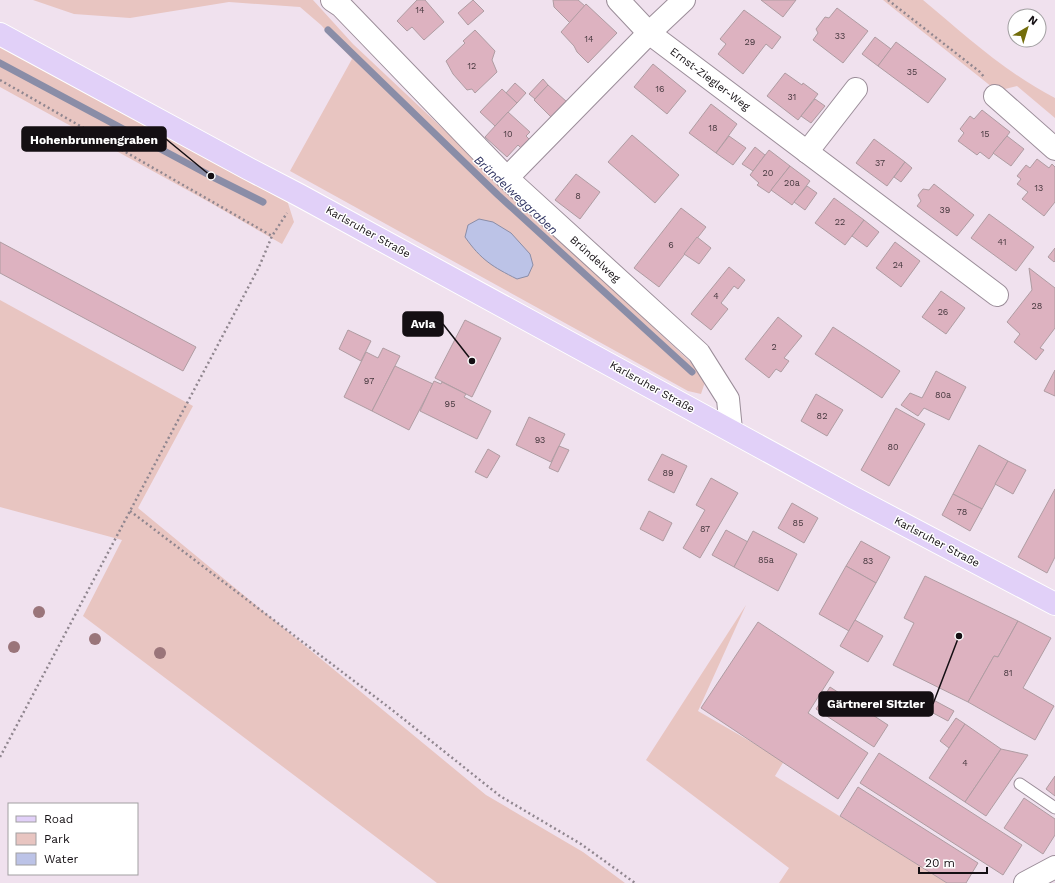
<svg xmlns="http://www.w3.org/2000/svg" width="1055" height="883" viewBox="0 0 1055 883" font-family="'Work Sans',sans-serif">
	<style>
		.green { fill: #e8c5c1 }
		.water { fill: #bcc3e7; stroke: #8a8da7 }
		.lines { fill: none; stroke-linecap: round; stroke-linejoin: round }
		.stream { stroke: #8a8da7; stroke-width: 7 }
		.building { fill: #ddb2c0; stroke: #af9ca2 }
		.service-casing { stroke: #9b8d99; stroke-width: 13 }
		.minor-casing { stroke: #9b8d99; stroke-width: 24 }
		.primary-casing { stroke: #fff; stroke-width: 24 }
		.path { stroke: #90868f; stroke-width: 2.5; stroke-dasharray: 2 3; stroke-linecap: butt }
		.service { stroke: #fff; stroke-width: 11 }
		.minor { stroke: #fff; stroke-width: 22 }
		.primary { stroke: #e1d0f8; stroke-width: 22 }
		.tree { fill: #9a757a }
		.labels { text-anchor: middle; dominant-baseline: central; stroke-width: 3; stroke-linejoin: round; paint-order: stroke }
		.number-label { font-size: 9px; fill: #46383e }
		.street-label { font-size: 11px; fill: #140f13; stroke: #fff }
		.water-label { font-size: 12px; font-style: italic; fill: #2c305f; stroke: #fff }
		.leader { fill: none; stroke: #140f13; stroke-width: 1.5 }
		.callout-dot { fill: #140f13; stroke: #fff; stroke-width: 1.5 }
		.callout { fill: #140f13; stroke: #140f13; stroke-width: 1.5 }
		.callout-label { font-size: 12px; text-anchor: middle; font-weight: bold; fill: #fff }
	</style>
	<rect width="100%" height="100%" fill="#f0e1ee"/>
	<g class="green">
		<polygon points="33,0 313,0 353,44 701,372 706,379 701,394 688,391 290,171 352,59 321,25 300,7 229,2 130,18 74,14"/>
		<path d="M883,0H923C965,35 1006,73 1055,98V118L1017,86L997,91Z"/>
		<polygon points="0,44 286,197 294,222 282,244 209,202 0,87"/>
		<polygon points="0,300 193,406 138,508 486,795 583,852 625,883 437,883 83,616 122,540 0,507"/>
		<polygon points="746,605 698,711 784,761 775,776 947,883 779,883 789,868 646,760"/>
	</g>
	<path class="water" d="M479,219L493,222L511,233L530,254L533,265L528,276L517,279C493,267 481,260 465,237L468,225Z"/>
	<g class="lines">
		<g class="stream">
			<polyline points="328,30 498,195 692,372"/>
			<polyline points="0,63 211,176 263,202"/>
		</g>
	</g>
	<g class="building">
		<polygon points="417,0 425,0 444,22 424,40 412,27 407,31 397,21"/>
		<polygon points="473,0 484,11 468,25 458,13"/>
		<polygon points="553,0 578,0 585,6 570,23 554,7"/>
		<polygon points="761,0 796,0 783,17"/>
		<polygon points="586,4 617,33 588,63 577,52 574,46 561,32"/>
		<polygon points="837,8 868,31 843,63 813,40 818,33 816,29 825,17 829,18"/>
		<polygon points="744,10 781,37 772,49 766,44 743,74 718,54 726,44 720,39"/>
		<polygon points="475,30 495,51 492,60 497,72 475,93 472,89 467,90 453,74 446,61 465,43 463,41"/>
		<polygon points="875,37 891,49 878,66 862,54"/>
		<polygon points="896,42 946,79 928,103 878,66"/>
		<polygon points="653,64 686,91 667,114 634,87"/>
		<polygon points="785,73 802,85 803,83 818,94 798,120 767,96"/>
		<polygon points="543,79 548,85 535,99 529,94"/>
		<polygon points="515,83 526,93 517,103 506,93"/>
		<polygon points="548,85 567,102 552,118 534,100"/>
		<polygon points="502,89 517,103 495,126 480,112"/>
		<polygon points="815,99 825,106 811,123 801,116"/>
		<polygon points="711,104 737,124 716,153 689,133"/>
		<polygon points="982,110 1010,132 989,159 980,152 977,155 958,141 964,133 960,129 970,116 974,119"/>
		<polygon points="508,112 530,132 526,136 530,140 522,149 518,145 507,157 485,137"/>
		<polygon points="632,135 679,175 655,203 608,162"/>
		<polygon points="729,136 746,148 733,165 716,153"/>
		<polygon points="1007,136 1024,149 1011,166 993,153"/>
		<polygon points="874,139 905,162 887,186 856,163"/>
		<polygon points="755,147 765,155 753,171 742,164"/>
		<polygon points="769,150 790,166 769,193 757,185 759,183 750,175"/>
		<polygon points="1037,159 1049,168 1052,164 1055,167 1055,202 1044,216 1022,199 1028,192 1017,184 1021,179 1017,176 1026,165 1030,168"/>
		<polygon points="905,162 912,168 901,182 894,177"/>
		<polygon points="790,166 810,181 792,205 771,190"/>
		<polygon points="576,174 600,192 580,219 555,200"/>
		<polygon points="934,184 974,215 957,236 917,206 921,201 918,195 923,189 929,190"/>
		<polygon points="807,186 817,193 805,210 794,202"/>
		<polygon points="834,198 864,220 845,245 815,223"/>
		<polygon points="681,208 706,227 659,287 634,268"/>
		<polygon points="989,214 1034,247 1016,271 971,238"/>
		<polygon points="864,220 879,232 867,247 852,236"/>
		<polygon points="697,237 711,248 699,264 684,254"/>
		<polygon points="0,242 196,347 183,371 0,273"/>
		<polygon points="895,242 920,261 901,287 876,268"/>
		<polygon points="1055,248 1055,261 1054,262 1048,257"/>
		<polygon points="729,267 745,280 738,289 734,286 721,303 728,309 711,330 691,314"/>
		<polygon points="1029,268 1055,288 1055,328 1040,348 1044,350 1036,360 1014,342 1020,334 1007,322 1032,290"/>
		<polygon points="941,291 965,308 946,334 922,317"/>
		<polygon points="778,317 802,336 784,358 789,361 781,372 776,369 769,378 745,359"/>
		<polygon points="465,320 501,338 472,397 435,378"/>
		<polygon points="833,327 900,371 882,398 815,354"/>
		<polygon points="348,330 371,341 361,361 339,349"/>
		<polygon points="383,348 400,356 372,411 344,397 366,352 378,358"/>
		<polygon points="395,366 433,384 409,430 372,411"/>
		<polygon points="1055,370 1055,396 1044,391"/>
		<polygon points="936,371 966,387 949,420 924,408 918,416 901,405 910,393 922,398"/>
		<polygon points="434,381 441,384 442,382 466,394 464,397 491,411 477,439 420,411"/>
		<polygon points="816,394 843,410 827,436 801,421"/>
		<polygon points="896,408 925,424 889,486 861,470"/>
		<polygon points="529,417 565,434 551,462 516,445"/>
		<polygon points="979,445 1008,461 982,509 953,494"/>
		<polygon points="559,446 569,450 558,472 549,468"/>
		<polygon points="488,449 500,456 487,478 475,472"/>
		<polygon points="662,454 687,466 674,493 648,480"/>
		<polygon points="1008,461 1026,470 1013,494 995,484"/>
		<polygon points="711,478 738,493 700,558 683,548 705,510 696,505"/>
		<polygon points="1055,489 1055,557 1047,573 1018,557"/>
		<polygon points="953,494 982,509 970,531 942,515"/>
		<polygon points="792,503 818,518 804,543 778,528"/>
		<polygon points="649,511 672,523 663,541 640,529"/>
		<polygon points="726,530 748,542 734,567 712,555"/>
		<polygon points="753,531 797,554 778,591 734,567"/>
		<polygon points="861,541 890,557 876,583 846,566"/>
		<polygon points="846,566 876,583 849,631 819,614"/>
		<polygon points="925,576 1018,621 998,657 994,656 968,702 893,665 914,623 904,618"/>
		<polygon points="855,620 883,636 868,662 840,646"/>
		<polygon points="1018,621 1051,638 1023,688 1054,706 1035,740 968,702 994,656 998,657"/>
		<polygon points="758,622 834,672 808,713 868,753 838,799 701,708"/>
		<polygon points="830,687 888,725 874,747 816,709"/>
		<polygon points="926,696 954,711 948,721 920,706"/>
		<polygon points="956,718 965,724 949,748 940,741"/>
		<polygon points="965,724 1001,749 965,802 929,778"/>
		<polygon points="1001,749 1028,755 986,816 965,802"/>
		<polygon points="879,753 1022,845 1003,875 860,783"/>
		<polygon points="1055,776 1055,796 1046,789"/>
		<polygon points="858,787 978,863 966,883 947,883 840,816"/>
		<polygon points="1024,798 1055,819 1055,835 1043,854 1004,828"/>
	</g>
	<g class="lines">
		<defs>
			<polyline id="service" points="1020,784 1055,808"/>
			<g id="minor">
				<polyline points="332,0 341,6 507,178 699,353 728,399 731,430"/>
				<polyline points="618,0 649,33 997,295"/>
				<polyline points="995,96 1055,149"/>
				<polyline points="807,152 856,89"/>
				<polyline points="507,178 649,33 684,0"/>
				<polyline points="1025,883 1055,867"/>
			</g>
			<polyline id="primary" points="0,34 249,169 299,195 854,498 1055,604"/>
		</defs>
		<use href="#service" class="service-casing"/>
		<use href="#minor" class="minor-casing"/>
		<use href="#primary" class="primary-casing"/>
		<g class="path">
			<polyline points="888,0 980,72 984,77"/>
			<polyline points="0,80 272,236"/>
			<polyline points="130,511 391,709 500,796 581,844 635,883"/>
			<polyline points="0,757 259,267 272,236 287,213"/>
		</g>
		<use href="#service" class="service"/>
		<use href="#minor" class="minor"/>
		<use href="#primary" class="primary"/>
	</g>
	<g class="tree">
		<circle cx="39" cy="612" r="6"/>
		<circle cx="95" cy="639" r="6"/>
		<circle cx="14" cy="647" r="6"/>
		<circle cx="160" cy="653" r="6"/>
	</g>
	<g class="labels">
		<g class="number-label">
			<text x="420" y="10">14</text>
			<text x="840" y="36">33</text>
			<text x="589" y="39">14</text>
			<text x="750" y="42">29</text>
			<text x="472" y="66">12</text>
			<text x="912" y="72">35</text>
			<text x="660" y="89">16</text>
			<text x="792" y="97">31</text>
			<text x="713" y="128">18</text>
			<text x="508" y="134">10</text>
			<text x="985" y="134">15</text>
			<text x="880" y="163">37</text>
			<text x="768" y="173">20</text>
			<text x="792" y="183">20a</text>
			<text x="1039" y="188">13</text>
			<text x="578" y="196">8</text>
			<text x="945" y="210">39</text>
			<text x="840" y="222">22</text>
			<text x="1002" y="242">41</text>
			<text x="671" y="245">6</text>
			<text x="898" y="265">24</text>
			<text x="716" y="296">4</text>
			<text x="1037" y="306">28</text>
			<text x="943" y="312">26</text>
			<text x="774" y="347">2</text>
			<text x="369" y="381">97</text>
			<text x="943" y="395">80a</text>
			<text x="450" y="404">95</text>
			<text x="822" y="416">82</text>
			<text x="540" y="440">93</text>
			<text x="893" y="447">80</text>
			<text x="668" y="473">89</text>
			<text x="962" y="512">78</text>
			<text x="798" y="523">85</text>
			<text x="705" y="529">87</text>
			<text x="766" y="560">85a</text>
			<text x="868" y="561">83</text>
			<text x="1008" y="673">81</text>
			<text x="965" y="763">4</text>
		</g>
		<g class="street-label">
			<text transform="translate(710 79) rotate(37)">Ernst-Ziegler-Weg</text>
			<text transform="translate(368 232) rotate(29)">Karlsruher Straße</text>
			<text transform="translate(595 259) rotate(42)">Bründelweg</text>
			<text transform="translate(652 387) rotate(29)">Karlsruher Straße</text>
			<text transform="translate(937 542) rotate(28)">Karlsruher Straße</text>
		</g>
		<g class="water-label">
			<text transform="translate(516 195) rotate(43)">Bründelweggraben</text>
		</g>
	</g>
	<path class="leader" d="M211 176L166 139M472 361L443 324M959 636L933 704"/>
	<g class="callout-dot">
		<circle cx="211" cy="176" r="4"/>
		<circle cx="472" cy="361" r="4"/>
		<circle cx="959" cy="636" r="4"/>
	</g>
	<g class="callout">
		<rect x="22" y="127" width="144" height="24" rx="4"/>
		<rect x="403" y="312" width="40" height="24" rx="4"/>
		<rect x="819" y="692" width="114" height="24" rx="4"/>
	</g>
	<g class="callout-label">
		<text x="94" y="144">Hohenbrunnengraben</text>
		<text x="423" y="328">Avia</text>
		<text x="876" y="708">Gärtnerei Sitzler</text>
	</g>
	<rect x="8" y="803" width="130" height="72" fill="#ffffff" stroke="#a19fa1"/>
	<rect x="16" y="816" width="20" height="6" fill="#e1d0f8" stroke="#a19fa1"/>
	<text x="44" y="823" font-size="12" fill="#140f13">Road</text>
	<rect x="16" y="833" width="20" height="12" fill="#e8c5c1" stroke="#a19fa1"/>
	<text x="44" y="843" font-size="12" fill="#140f13">Park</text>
	<rect x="16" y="853" width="20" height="12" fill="#bcc3e7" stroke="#a19fa1"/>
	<text x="44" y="863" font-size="12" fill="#140f13">Water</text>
	<g transform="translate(1027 28) rotate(38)"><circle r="19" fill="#ffffff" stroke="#a19fa1"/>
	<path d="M0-3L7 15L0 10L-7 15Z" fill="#736d0b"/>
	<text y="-6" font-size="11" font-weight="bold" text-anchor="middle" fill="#140f13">N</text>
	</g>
	<path d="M919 867v6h68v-6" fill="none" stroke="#140f13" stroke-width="2"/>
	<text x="925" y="867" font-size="12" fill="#140f13" stroke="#ffffff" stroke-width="3" paint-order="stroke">20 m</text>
</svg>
